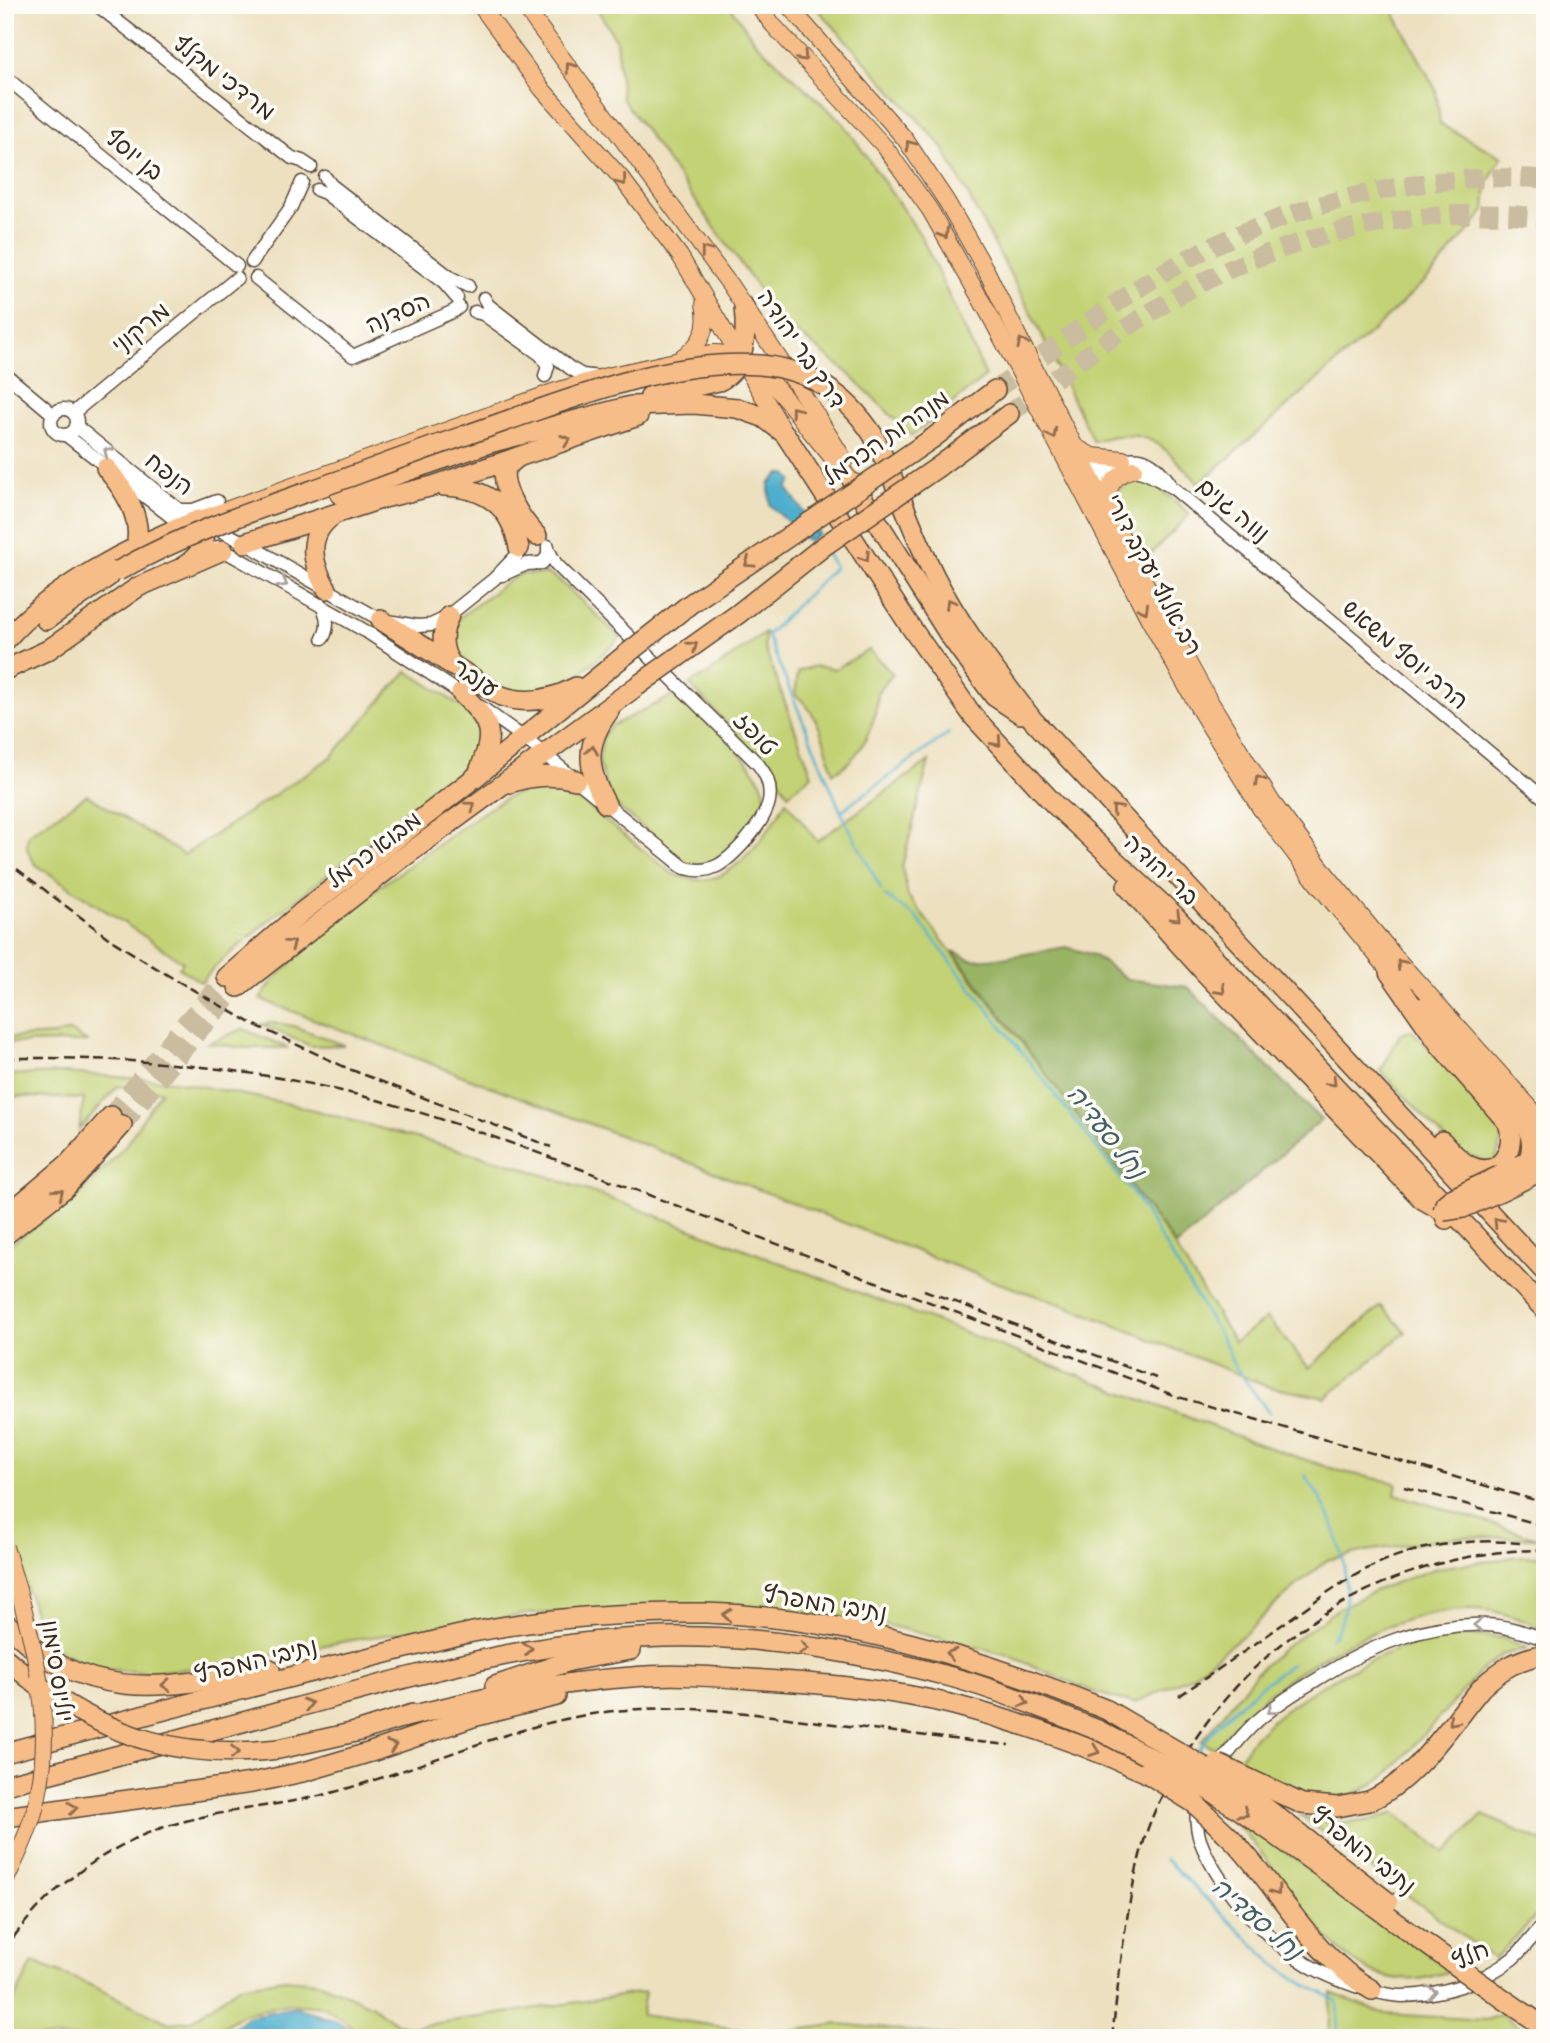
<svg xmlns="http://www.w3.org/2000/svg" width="1550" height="2043" viewBox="0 0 1550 2043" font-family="Pangolin,'Playpen Sans Hebrew',sans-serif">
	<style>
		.green { fill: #c3d274; stroke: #7f7e49; stroke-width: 2 }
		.forest { fill: #9ab466; stroke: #6a6f42; stroke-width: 2 }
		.water { fill: #4eafcd; stroke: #446c76; stroke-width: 2 }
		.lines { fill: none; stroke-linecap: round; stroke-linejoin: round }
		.stream { stroke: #4eafcd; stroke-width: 2.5 }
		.highway-tunnel { stroke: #c9bc9f; stroke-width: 19; stroke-dasharray: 19 10; stroke-linecap: butt }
		.minor-casing { stroke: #564536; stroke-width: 15 }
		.major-casing { stroke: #564536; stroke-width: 18 }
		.highway-casing { stroke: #564536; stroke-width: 22 }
		.minor { stroke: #fff; stroke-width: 12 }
		.major { stroke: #f7bd88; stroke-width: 16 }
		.highway { stroke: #f7bd88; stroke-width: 19 }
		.rail { stroke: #3b2a1e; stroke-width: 2.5; stroke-dasharray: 10 5; stroke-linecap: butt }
		.major-bridge-casing { stroke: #564536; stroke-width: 18; stroke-linecap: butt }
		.highway-bridge-casing { stroke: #564536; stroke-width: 22; stroke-linecap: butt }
		.major-bridge { stroke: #f7bd88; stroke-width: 16 }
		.highway-bridge { stroke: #f7bd88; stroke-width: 19 }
		.oneway { stroke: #906c4e }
		.oneway2 { stroke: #a79f9a }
		.labels { text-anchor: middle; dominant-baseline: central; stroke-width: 7; stroke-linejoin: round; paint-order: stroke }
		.street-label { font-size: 24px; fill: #3b2a1e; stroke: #fdfcf7 }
		.water-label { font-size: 26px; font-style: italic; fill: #435f64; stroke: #fdfcf7 }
	</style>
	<rect width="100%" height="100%" fill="#fdfcf7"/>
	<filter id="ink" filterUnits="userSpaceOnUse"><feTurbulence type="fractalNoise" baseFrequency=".0143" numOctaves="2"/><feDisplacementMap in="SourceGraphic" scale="14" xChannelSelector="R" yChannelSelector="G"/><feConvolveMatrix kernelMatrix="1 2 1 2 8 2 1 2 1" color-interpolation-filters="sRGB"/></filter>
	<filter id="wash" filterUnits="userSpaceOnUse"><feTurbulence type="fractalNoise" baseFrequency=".00686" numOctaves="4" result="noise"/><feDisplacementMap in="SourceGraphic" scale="28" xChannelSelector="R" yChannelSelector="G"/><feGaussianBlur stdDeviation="1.57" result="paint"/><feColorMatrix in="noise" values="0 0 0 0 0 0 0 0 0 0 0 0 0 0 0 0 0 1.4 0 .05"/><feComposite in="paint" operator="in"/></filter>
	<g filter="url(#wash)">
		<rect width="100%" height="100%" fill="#ede0bf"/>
		<g class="green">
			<polygon points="595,5 729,5 756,43 844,124 921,236 986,376 912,436 848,373 780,319 622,98 616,40"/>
			<path d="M814,5H1073L1076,8L1079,5H1390L1436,90L1440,124L1502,157L1487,184L1485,211L1433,273L1378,326L1199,484C1164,446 1148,424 1093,441L1031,313L942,146Z"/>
			<polygon points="1138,479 1154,484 1190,514 1145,560 1116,500 1115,494 1126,484"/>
			<path d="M521,574H548L559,580L621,638C599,656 574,684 545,690C531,692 515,691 501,687C495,684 489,679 483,675C464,662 441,643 458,619L504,584Z"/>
			<polygon points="765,633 764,646 812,775 788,794 775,774 689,684 709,673"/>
			<path d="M869,650L893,674L878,691C877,722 862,759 833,773C826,747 819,711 795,695L798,672C816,664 818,666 835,669Z"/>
			<path d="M407,671L473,714L478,729L476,748L466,766L266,923L220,962L201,982L179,968L183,962L35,864C28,853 24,847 29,834L87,795L184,855L331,757Z"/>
			<path d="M679,693C699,713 764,768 765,795C765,813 749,828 738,841C723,858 710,867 687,863L609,800L599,760L603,736L611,726Z"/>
			<path d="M929,761L902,867L908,896L1075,1111L1172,1242L1234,1342L1267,1318L1309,1368L1381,1306L1406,1332L1326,1398L1270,1387L1069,1307L993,1281L606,1130L260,999L276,977L357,903L479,815L506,798L536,787L567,790L673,874C686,878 698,882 711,879C743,870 771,828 786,801L817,841Z"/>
			<polygon points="276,1023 293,1026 344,1045 311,1046 260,1024"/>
			<polygon points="243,1029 288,1048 246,1048 208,1043"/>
			<polygon points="1411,1030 1493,1112 1506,1128 1494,1164 1457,1152 1381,1071 1400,1034"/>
			<polygon points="70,1031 87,1042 5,1043 5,1038 55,1035"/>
			<polygon points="64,1073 174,1081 295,1105 515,1165 631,1206 1261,1445 1343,1472 1397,1483 1395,1494 1537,1538 1458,1537 1366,1551 1327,1560 1282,1598 1247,1632 1190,1677 1135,1703 1096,1693 1005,1654 870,1621 789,1611 534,1613 358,1639 199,1668 147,1672 111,1670 86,1664 53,1647 41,1637 5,1511 5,1248 80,1195 125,1146 161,1091 118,1086 79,1130 84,1099 5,1096 5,1075"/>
			<path d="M1523,1556H1545V1629C1521,1620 1498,1609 1473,1609C1398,1607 1285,1670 1236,1724C1228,1732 1222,1741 1216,1749L1201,1742L1256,1673L1282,1649L1339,1608L1381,1588L1437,1568Z"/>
			<path d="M1472,1635L1502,1638L1527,1648L1502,1655L1483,1669L1387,1775L1363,1790L1344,1797L1326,1798L1308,1794L1237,1763C1243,1754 1248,1744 1256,1736C1296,1693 1387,1645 1445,1637C1454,1636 1463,1636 1472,1635Z"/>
			<path d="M1207,1796L1453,1970C1424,1980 1405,1984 1375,1973C1328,1956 1282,1876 1249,1838C1236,1823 1221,1810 1207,1796Z"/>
			<path d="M1395,1813L1445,1853L1483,1815L1545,1843V1907L1494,1959L1299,1815C1336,1826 1359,1825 1395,1813Z"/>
			<polygon points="33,1962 90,1985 169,2023 190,2021 240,1986 284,1979 318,1982 371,2005 397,2024 412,2027 645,1992 641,2015 771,2034 839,2024 976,2038 368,2038 324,2007 288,2004 243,2014 206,2038 5,2038 5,2018"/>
			<polygon points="1331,1993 1386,2014 1486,2020 1502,2014 1526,2032 1520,2038 1329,2038"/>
		</g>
		<polygon class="forest" points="1066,947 1093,955 1127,979 1188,987 1321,1120 1176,1246 953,951 972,960 1002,958"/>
		<g class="water">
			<polygon points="779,474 787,474 792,481 787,488 819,534 808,541 770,505 769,484"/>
			<polygon points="296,2007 338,2022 360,2038 222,2038 247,2017"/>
		</g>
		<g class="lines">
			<g class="stream">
				<polyline points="826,553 835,567 767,635 841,812 881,889"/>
				<polyline points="841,811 949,733"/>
				<polyline points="885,896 916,917 1137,1199 1228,1349 1232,1362 1269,1413"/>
				<path d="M1304,1474C1310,1483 1317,1492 1322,1502C1341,1535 1360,1607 1331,1638"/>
				<path d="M1196,1754C1220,1716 1255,1690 1291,1664"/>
				<polyline points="1165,1859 1274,1964 1296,1979 1337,2001 1338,2038"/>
			</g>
		</g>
	</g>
	<g filter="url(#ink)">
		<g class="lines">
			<g class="highway-tunnel">
				<path d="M995,390C1050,351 1104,309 1161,274C1271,208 1416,170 1545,179"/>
				<path d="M1009,414C1071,367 1134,318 1203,282C1302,231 1434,203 1545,218"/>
				<polyline points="111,1116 182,1027 227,977"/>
				<polyline points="122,1125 194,1036 238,987"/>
			</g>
			<defs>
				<g id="minor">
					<polyline points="97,5 292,158 302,161 311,167"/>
					<polyline points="5,77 237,266"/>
					<polyline points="325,177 331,185 451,278 468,286"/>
					<polyline points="317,190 325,193 444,283 457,298"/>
					<polyline points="252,262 291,207 302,182"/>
					<polyline points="256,278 353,356 454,311 459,307"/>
					<polyline points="484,298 488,305 570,368 582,375 600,377"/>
					<polyline points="475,312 483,314 541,355 548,366 545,376"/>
					<polyline points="5,374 54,415"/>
					<circle cx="64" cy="422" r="13"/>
					<polyline points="73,413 237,278"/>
					<polyline points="76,426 178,509 245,543 381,620 418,626 431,625 444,619 494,579 519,553"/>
					<polyline points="66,435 187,529"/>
					<path d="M1083,478C1090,469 1097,467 1107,464C1137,454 1150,456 1169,482"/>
					<path d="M1084,483C1094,482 1102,478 1111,474C1138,464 1150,475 1173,488L1545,799"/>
					<polyline points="182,510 193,510 217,501"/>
					<polyline points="218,547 367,632 466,697"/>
					<path d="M549,551L556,564L568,576L758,764C780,791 768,814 748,838C729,860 710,880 679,865"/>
					<polyline points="502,575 527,564 542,563 548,556 548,546"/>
					<path d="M321,605C328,615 329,628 323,638"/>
					<polyline points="481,707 524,738 685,868"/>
					<path d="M1216,1769C1228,1753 1240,1737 1254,1724C1272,1707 1294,1693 1316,1680C1368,1647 1424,1622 1487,1625C1507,1626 1526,1633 1545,1639"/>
					<path d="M1197,1803C1196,1815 1196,1828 1200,1840C1216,1883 1263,1937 1302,1961C1321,1974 1343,1982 1365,1989C1377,1992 1390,1996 1402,1996C1441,1995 1482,1983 1512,1959C1524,1949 1533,1935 1545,1924"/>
				</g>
				<g id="major">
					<polyline points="480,5 542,89 622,179 680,256 782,428"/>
					<polyline points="523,5 730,285 810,405 845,461"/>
					<polyline points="758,5 773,25 885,147 930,210 989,314 1149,619 1202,714 1260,808 1316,882 1396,979"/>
					<polyline points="788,5 905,139 947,202 987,272 1026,352 1162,615 1208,698 1272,802 1327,875 1397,959 1545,1124"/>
					<path d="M682,357C702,344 709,328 704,304"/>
					<polyline points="1076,447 1092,456 1123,459"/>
					<path d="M1109,508C1105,487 1114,475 1134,469"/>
					<path d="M198,520L553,392L607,376L711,353C756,351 787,401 811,432C825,449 839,466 853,483"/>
					<polyline points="1421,1006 1545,1141"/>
				</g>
				<g id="highway">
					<path d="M650,396L719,381C746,368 747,332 744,307"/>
					<path d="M873,435C896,481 912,531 935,577C961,628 997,673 1032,719L1545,1272"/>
					<polyline points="933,438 995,390"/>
					<path d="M517,458L506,467C498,486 523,522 537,536"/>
					<polyline points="938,467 1009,414"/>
					<path d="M106,468C124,489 143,517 136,547"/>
					<polyline points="853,483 950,636 994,696 1021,714"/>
					<path d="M444,486C486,488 511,505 519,548"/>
					<polyline points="340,494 489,443 631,406 694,404 737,408 763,417 785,434 908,623 973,716 1054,804 1174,915 1545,1310"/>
					<polyline points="245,543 384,498 433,486 638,416"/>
					<path d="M327,589C312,564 305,536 332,516"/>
					<path d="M449,616C441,633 440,651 453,666"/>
					<polyline points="46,620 108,577"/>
					<path d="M381,620L501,696C527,705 552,700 576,687"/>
					<path d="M5,641C50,587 134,545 198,520C212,539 201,555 184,566"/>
					<polyline points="5,670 48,650 138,587 223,550"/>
					<path d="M461,693C493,724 495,732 478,774"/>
					<path d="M510,783C532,775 553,774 576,780"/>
					<path d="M606,804C587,769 584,745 609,711"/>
					<polyline points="1127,886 1206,974 1422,1199 1443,1211 1446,1219"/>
					<path d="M1389,972L1440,1045L1508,1123C1517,1147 1501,1179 1472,1167C1460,1162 1450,1150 1442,1141"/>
					<polyline points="227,977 302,912 478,775 619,660"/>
					<polyline points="238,987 397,862 637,686"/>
					<path d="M1522,1116C1529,1130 1536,1145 1528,1160"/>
					<polyline points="1501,1175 1545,1153"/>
					<polyline points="1507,1188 1545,1169"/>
					<polyline points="5,1217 68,1164 111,1116"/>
					<polyline points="5,1235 65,1188 122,1125"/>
					<path d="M5,1622C85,1707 167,1688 270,1669"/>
					<polyline points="5,1658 36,1684"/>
					<polyline points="495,1686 570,1661 631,1650"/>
					<path d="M402,1718C478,1699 553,1682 632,1677C676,1673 721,1677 765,1680C828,1684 893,1690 954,1705C1020,1722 1084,1745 1145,1772"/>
					<polyline points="279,1749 360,1731 413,1714"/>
					<path d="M5,1753C115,1723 225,1693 335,1666C381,1655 427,1642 473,1632C549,1617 629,1612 706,1613C844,1617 980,1658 1107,1710"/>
					<path d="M5,1785C102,1760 199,1734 295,1708C433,1670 555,1634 700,1637C784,1639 870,1655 951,1677C1002,1691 1051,1712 1100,1731"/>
					<path d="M1369,1801C1415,1781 1450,1725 1482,1687C1501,1669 1518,1659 1545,1654"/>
					<polyline points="5,1817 252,1783 307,1771 371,1752 473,1717 556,1696"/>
					<path d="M1232,1839C1280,1889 1310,1954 1372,1990"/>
				</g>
			</defs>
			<use href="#minor" class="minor-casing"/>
			<use href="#major" class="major-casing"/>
			<use href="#highway" class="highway-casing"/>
			<use href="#minor" class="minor"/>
			<use href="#major" class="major"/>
			<use href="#highway" class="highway"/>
			<g class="rail">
				<polyline points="5,860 111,940 174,979 253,1024 349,1069 551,1147"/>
				<path d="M5,1058C122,1057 237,1065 350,1093C416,1109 480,1132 544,1155L1178,1397L1545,1503"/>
				<polyline points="924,1290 1156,1378"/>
				<polyline points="1404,1487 1545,1526"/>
				<path d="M1179,1696C1211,1674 1244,1652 1276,1629C1308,1606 1342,1580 1379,1563C1423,1544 1473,1538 1520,1543"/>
				<path d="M5,1950C35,1903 79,1867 128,1842C191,1810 265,1810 331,1793C435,1765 533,1713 641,1709C701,1706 759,1714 818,1722C881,1730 945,1739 1009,1745"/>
				<path d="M1112,2038C1120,1969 1126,1900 1146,1834C1154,1809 1168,1784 1181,1762C1254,1634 1396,1549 1545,1550"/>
			</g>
			<defs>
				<path id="major-bridge" d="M5,1547C30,1628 56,1711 38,1796C32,1826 18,1854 5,1882"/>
				<g id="highway-bridge">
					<path d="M118,571C194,528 281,502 363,472C416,452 470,434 523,415C598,389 680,359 760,365C809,369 847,395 873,435"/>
					<polyline points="619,660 690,604 933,438"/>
					<polyline points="637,686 738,614 824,546 938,467"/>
					<polyline points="1443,1211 1445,1204 1451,1199 1501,1175"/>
					<polyline points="1443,1211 1463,1208 1507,1188"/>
					<path d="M36,1684C114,1739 183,1760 279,1749"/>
					<polyline points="1107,1710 1204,1767 1262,1805 1388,1902"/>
					<path d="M1100,1731C1152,1759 1205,1785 1253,1819C1351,1887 1445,1961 1545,2027"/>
					<polyline points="1218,1764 1302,1804 1337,1807 1369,1801"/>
					<polyline points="1145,1772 1194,1803 1232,1839"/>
				</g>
			</defs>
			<use href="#major-bridge" class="major-bridge-casing"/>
			<use href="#highway-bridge" class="highway-bridge-casing"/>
			<use href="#major-bridge" class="major-bridge"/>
			<use href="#highway-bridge" class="highway-bridge"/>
		</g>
		<defs><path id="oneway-chevron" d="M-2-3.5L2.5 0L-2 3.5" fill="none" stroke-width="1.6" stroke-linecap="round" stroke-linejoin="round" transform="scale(1.75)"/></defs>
		<g class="oneway">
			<use href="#oneway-chevron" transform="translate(803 57) rotate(46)"/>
			<use href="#oneway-chevron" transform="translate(570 67) rotate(-127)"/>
			<use href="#oneway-chevron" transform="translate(910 145) rotate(-127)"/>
			<use href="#oneway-chevron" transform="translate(622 181) rotate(51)"/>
			<use href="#oneway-chevron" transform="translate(944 234) rotate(59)"/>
			<use href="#oneway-chevron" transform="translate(705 251) rotate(-127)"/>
			<use href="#oneway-chevron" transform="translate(1022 343) rotate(-115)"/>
			<use href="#oneway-chevron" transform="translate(795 411) rotate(-128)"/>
			<use href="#oneway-chevron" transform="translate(1052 434) rotate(62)"/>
			<use href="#oneway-chevron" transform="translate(566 440) rotate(-19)"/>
			<use href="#oneway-chevron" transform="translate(865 557) rotate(57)"/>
			<use href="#oneway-chevron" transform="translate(749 563) rotate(146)"/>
			<use href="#oneway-chevron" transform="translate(950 603) rotate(-120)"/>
			<use href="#oneway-chevron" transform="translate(1144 609) rotate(62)"/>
			<use href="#oneway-chevron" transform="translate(693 646) rotate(-36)"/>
			<use href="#oneway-chevron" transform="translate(997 742) rotate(48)"/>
			<use href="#oneway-chevron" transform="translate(592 750) rotate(-82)"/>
			<use href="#oneway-chevron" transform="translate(1259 780) rotate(-122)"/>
			<use href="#oneway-chevron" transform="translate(471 806) rotate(-37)"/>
			<use href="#oneway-chevron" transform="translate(1116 809) rotate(-133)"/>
			<use href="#oneway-chevron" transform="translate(1176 917) rotate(45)"/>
			<use href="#oneway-chevron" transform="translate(291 944) rotate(-38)"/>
			<use href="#oneway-chevron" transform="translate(1401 964) rotate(-131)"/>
			<use href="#oneway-chevron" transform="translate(1221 990) rotate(46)"/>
			<use href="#oneway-chevron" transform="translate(1332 1082) rotate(47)"/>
			<use href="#oneway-chevron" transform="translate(59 1193) rotate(-40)"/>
			<use href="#oneway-chevron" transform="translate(1498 1222) rotate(-133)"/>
			<use href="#oneway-chevron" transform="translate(727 1615) rotate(-175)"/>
			<use href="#oneway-chevron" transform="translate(804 1648) rotate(7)"/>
			<use href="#oneway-chevron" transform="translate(528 1649) rotate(-10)"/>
			<use href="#oneway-chevron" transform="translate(951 1654) rotate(-163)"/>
			<use href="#oneway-chevron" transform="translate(166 1685) rotate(176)"/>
			<use href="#oneway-chevron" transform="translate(1024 1702) rotate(20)"/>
			<use href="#oneway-chevron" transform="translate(308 1704) rotate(-15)"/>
			<use href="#oneway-chevron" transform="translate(1453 1721) rotate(130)"/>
			<use href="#oneway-chevron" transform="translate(392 1746) rotate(-18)"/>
			<use href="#oneway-chevron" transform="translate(1095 1751) rotate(20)"/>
			<use href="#oneway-chevron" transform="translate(235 1752)"/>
			<use href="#oneway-chevron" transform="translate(73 1808) rotate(-7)"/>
			<use href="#oneway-chevron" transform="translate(1244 1813) rotate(33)"/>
			<use href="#oneway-chevron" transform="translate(1276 1891) rotate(54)"/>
		</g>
		<g class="oneway2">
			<use href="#oneway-chevron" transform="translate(108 452) rotate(-141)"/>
			<use href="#oneway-chevron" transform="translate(283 583) rotate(30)"/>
			<use href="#oneway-chevron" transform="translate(1478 1625) rotate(180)"/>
			<use href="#oneway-chevron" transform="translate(1272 1710) rotate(142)"/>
			<use href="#oneway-chevron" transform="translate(1432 1992) rotate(-9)"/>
		</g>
	</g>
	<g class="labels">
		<g class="street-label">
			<text transform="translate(224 78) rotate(38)">מרדכי מקלף</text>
			<text transform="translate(134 155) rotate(39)">בן יוסף</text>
			<text transform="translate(398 313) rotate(-24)">הסדנה</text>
			<text transform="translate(141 328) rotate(-39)">מרקוני</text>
			<text transform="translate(801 349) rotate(56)">דרך בר יהודה</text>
			<text transform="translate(886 438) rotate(-35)">מנהרות הכרמל</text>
			<text transform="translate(169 474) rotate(38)">הנפח</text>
			<text transform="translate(1233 510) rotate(40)">נווה גנים</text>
			<text transform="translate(1153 575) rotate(62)">רב אלוף יעקב דורי</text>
			<text transform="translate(1405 655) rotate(40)">הרב יוסף משאש</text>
			<text transform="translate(475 678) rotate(34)">ענבר</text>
			<text transform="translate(755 734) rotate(47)">טופז</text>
			<text transform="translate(374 850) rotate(-37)">מבוא כרמל</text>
			<text transform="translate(1161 870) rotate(43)">בר יהודה</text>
			<text transform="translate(825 1604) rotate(9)">נתיבי המפרץ</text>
			<text transform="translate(256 1661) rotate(-14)">נתיבי המפרץ</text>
			<text transform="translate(57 1671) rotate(81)">יוליוס סימון</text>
			<text transform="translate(1363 1851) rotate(38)">נתיבי המפרץ</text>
			<text transform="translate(1471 1956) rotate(-25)">חלץ</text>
		</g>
		<g class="water-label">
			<text transform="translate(1106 1132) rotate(52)">נחל סעדיה</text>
			<text transform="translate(1257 1919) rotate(41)">נחל סעדיה</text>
		</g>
	</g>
	<rect width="1550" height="2043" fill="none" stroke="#fdfcf7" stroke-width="28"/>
</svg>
